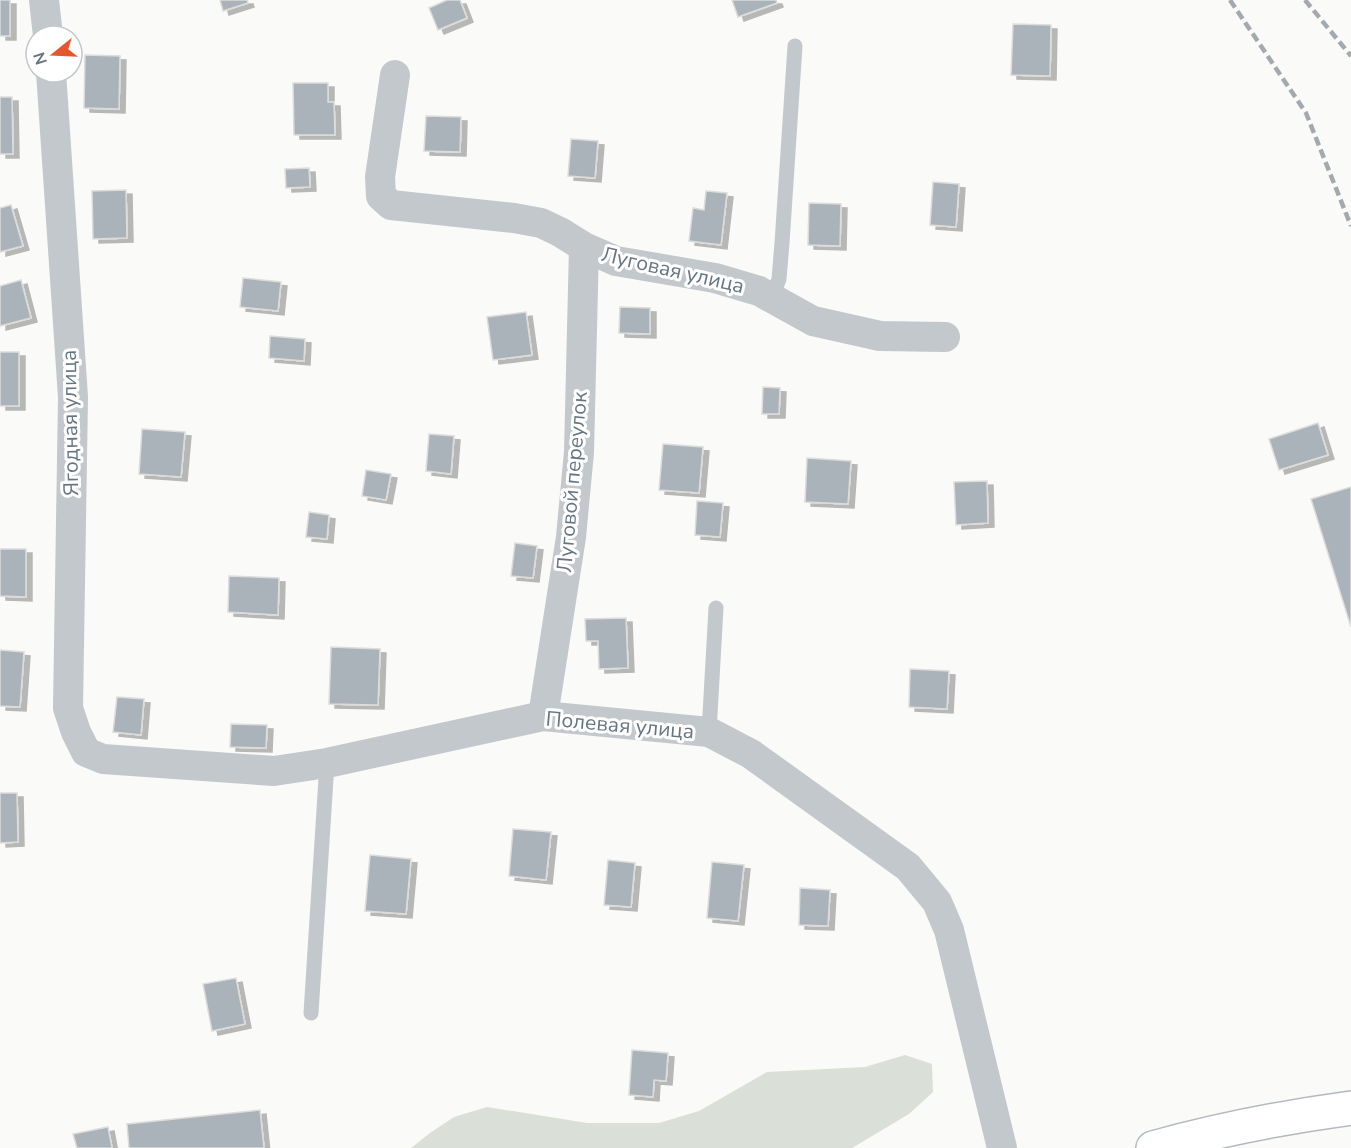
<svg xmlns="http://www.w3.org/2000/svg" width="1351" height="1148" viewBox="0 0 1351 1148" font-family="'Nunito Sans',sans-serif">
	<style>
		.green { fill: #dadfd7 }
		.building { fill: #aab3b9; stroke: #dcdcda; stroke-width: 1.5; filter: url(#shadow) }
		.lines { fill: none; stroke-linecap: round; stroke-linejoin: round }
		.secondary-casing { stroke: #b3babf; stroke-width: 36 }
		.lane { stroke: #c3c8cc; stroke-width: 15 }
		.street { stroke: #c3c8cc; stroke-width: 30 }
		.secondary { stroke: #fff; stroke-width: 33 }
		.rail { stroke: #a2aab0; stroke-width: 4.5; stroke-dasharray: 9 4.5; stroke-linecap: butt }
		.labels { text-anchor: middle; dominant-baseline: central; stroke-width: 6; stroke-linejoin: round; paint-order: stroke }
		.street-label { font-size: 21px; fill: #657683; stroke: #fff }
	</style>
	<defs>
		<filter id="shadow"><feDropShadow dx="6" dy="4" stdDeviation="0" flood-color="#0004"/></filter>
	</defs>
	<rect width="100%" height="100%" fill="#fafaf8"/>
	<polygon class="green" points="905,1055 932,1064 933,1092 909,1114 852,1148 411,1148 430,1133 454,1117 487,1107 587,1123 659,1123 699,1111 767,1072 865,1067"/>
	<g class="building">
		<rect x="0" y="0" width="10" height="36"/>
		<polygon points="220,0 247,0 248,3 223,11"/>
		<polygon points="447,0 460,0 467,18 438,30 429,8"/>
		<polygon points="732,0 776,0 777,3 738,17"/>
		<polygon points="1013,24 1051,25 1050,76 1011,75"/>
		<polygon points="85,55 120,56 119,109 84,108"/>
		<polygon points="293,83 328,83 328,102 334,102 335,135 294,135"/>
		<polygon points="0,97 12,97 13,154 0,154"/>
		<polygon points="426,116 461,117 460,152 424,151"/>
		<polygon points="571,139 598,141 595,178 568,176"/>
		<polygon points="309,168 310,187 286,188 285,169"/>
		<polygon points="933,182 959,184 956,227 930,225"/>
		<polygon points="126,190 127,238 93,239 92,191"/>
		<polygon points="706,191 727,193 721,245 689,241 693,208 704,210"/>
		<polygon points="809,203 841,204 840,246 808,245"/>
		<polygon points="11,205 23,246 0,252 0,208"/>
		<polygon points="243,278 281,282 278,311 240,307"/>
		<polygon points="21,280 31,318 0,326 0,286"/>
		<polygon points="620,307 650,308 650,334 619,333"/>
		<polygon points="526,312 532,355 493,360 487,317"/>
		<polygon points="270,336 305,339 304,361 269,358"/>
		<rect x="0" y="352" width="19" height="54"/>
		<polygon points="763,387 780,388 779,414 762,414"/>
		<polygon points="1318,423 1328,455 1279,470 1269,439"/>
		<polygon points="142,429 185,432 181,477 139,474"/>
		<polygon points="429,434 454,436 451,474 426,471"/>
		<polygon points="663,444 703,447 699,493 659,490"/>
		<polygon points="807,458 851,461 848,504 805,502"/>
		<polygon points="366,470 391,474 386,500 362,496"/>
		<polygon points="987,481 988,523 956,525 954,482"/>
		<polygon points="1351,487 1351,627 1311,499"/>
		<polygon points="697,501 723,503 720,537 695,535"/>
		<polygon points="309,512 329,515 327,539 306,537"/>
		<polygon points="515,543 537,546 533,578 511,576"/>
		<polygon points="0,549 26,549 26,597 0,596"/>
		<polygon points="229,576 279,578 278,615 228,612"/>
		<polygon points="626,618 628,668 599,669 598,641 586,641 585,619"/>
		<polygon points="331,647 380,649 378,705 329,704"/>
		<polygon points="0,650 24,652 20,707 0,706"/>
		<polygon points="910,669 949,671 947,709 909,707"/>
		<polygon points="117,697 144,699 141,735 113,732"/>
		<polygon points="231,724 267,725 266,748 230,747"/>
		<polygon points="0,793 17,793 18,842 0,843"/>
		<polygon points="513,829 551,832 546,880 509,876"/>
		<polygon points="370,855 411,859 406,914 365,911"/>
		<polygon points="608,860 635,863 631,907 604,905"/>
		<polygon points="712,862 744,865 738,921 707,918"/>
		<polygon points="800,888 830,890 828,926 799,925"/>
		<polygon points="236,978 245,1024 212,1031 203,984"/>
		<polygon points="632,1050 668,1053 666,1081 654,1080 653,1097 629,1095"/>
		<polygon points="260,1110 264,1148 129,1148 127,1124"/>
		<polygon points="108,1127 112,1148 77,1148 73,1134"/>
	</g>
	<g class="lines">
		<defs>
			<path id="secondary" d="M1153,1148C1218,1130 1284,1117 1351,1108"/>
		</defs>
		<use href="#secondary" class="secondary-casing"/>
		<g class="lane">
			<polyline points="772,298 779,279 782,243 795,46"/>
			<polyline points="709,732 716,608"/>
			<polyline points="311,1013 327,763"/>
		</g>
		<g class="street">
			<polyline points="44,0 48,36"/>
			<polyline points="51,72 73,397 68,708 76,732 86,752 103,759 274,771 327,763 543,716 709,732 751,754 908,867 937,902 949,930 1002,1148"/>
			<polyline points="395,75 380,177 381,196 391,205 514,218 541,223 560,232 584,247 616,261 715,278 759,291 813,321 880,336 945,337"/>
			<polyline points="543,716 571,537 579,452 584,247"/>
		</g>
		<use href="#secondary" class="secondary"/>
		<g class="rail">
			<polyline points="1230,0 1306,113 1351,226"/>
			<polyline points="1305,0 1351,56"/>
		</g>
	</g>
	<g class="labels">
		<g class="street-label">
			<text transform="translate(673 270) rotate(13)">Луговая улица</text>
			<text transform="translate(70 423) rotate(-91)">Ягодная улица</text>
			<text transform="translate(572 482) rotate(-85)">Луговой переулок</text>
			<text transform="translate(620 725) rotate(5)">Полевая улица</text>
		</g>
	</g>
	<g transform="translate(54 54) rotate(252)"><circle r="28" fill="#ffffff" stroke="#c1c8cd" stroke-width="1.5"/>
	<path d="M0-4.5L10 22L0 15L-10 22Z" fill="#e4572e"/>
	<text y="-9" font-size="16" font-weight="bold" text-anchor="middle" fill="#657683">N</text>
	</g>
</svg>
